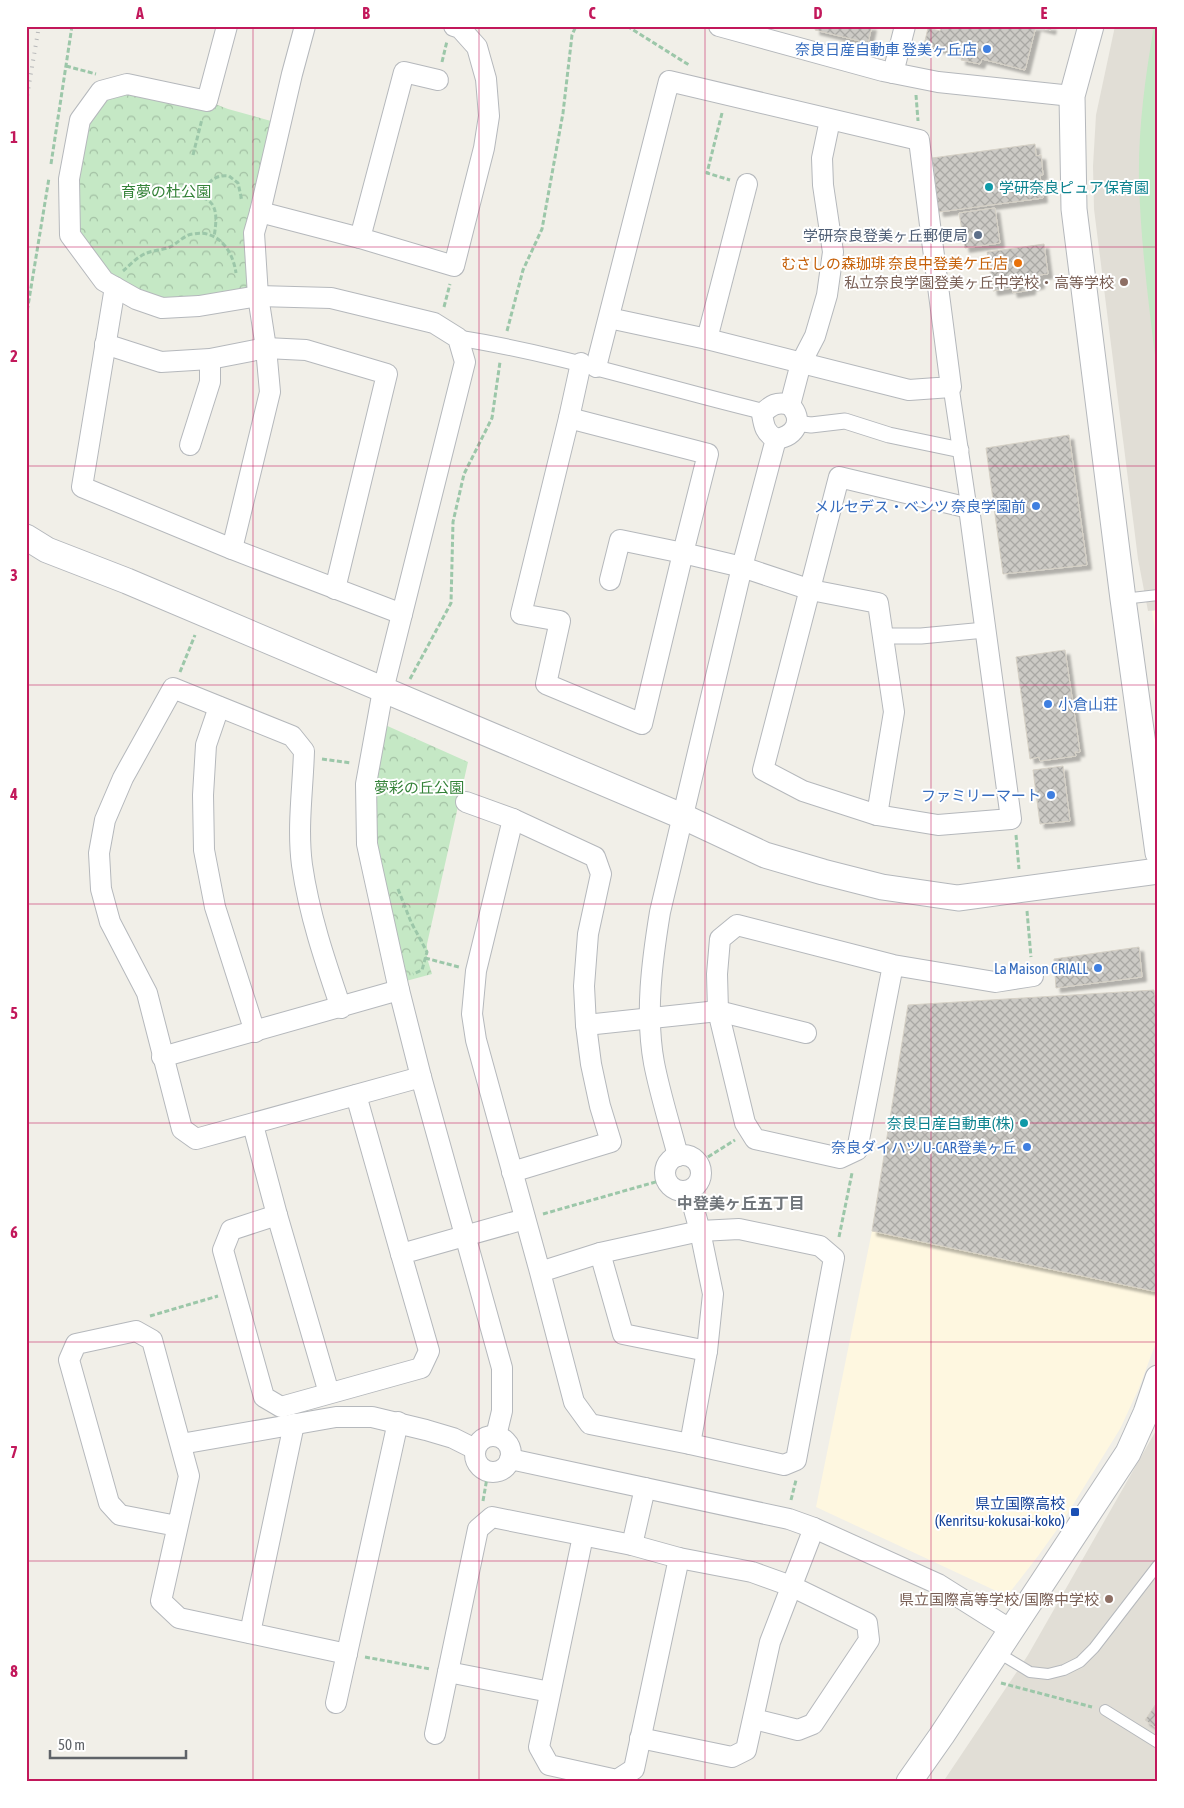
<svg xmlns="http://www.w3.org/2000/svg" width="1184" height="1808" viewBox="0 0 1184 1808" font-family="'Asap Condensed','Noto Sans JP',sans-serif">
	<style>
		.commercial { fill: #fef7e0 }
		.education { fill: #e1ded6 }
		.park { fill: url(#park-crowns) }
		.pitch { fill: #c5e8c5 }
		.building { fill: url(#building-cross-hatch); stroke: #d6d1c6; filter: url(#shadow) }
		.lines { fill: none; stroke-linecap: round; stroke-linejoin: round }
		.service-casing { stroke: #b5b8bc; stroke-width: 12 }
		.pedestrian-casing { stroke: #b5b8bc; stroke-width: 17 }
		.minor-casing { stroke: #b5b8bc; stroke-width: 22 }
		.tertiary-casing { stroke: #b5b8bc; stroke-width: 27 }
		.path { stroke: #9cc7a9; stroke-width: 3; stroke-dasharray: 5 2.5; stroke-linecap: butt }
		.service { stroke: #fff; stroke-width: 10 }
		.pedestrian { stroke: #fff; stroke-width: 15 }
		.minor { stroke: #fff; stroke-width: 20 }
		.tertiary { stroke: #fff; stroke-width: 25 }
		.rail { stroke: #b6b7b8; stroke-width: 4; stroke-dasharray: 1 6; stroke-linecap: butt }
		.grid { fill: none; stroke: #c2185b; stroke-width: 1; stroke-opacity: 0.55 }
		.shop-dot { fill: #3f7fe0; stroke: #fff; stroke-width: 2 }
		.culture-dot { fill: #0f9aa8; stroke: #fff; stroke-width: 2 }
		.service-dot { fill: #5c6f8a; stroke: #fff; stroke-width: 2 }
		.food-dot { fill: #e8710a; stroke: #fff; stroke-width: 2 }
		.education-dot { fill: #8d6e63; stroke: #fff; stroke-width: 2 }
		.transit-dot { fill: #1a4fb4; stroke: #fff; stroke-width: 2 }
		.labels { text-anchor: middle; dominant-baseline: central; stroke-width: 4; stroke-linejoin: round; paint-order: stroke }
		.shop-label { font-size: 15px; fill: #366cbe; stroke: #fff; text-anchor: end }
		.culture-label { font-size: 15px; fill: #0d838f; stroke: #fff; text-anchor: start }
		.park-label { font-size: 15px; fill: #348238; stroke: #fff }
		.service-label { font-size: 15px; fill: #4e5e75; stroke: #fff; text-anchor: end }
		.food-label { font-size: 15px; fill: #c56008; stroke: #fff; text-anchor: end }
		.education-label { font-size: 15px; fill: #785e54; stroke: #fff; text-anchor: end }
		.transit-label { font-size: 15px; fill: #164399; stroke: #fff; text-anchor: end }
		.neighbourhood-label { font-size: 16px; font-weight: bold; fill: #70757a; stroke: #fff }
		.neatline { fill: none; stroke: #c2185b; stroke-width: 2 }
		.grid-label { font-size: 16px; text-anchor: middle; font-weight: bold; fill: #c2185b }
	</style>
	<defs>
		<pattern id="park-crowns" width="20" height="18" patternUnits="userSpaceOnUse" patternTransform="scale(1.25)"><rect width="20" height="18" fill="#c5e8c5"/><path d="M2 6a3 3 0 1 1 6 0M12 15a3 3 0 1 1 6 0" fill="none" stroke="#a3c0a4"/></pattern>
		<pattern id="building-cross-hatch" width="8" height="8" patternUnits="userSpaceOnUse" patternTransform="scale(1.25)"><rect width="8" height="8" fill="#cccac5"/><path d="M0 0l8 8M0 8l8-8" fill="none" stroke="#a9a8a4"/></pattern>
		<filter id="shadow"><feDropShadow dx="4.5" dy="4.5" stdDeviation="1" flood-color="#0004"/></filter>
	</defs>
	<rect width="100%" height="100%" fill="#f1efe8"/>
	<g class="commercial">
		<polygon points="1158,610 1158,650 1152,611"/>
		<polygon points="872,1231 1158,1292 1158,1337 1139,1388 1120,1429 1061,1524 1038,1556 1007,1596 816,1507"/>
	</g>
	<g class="education">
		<polygon points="1115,26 1158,26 1158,610 1148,611 1138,559 1094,209 1093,166 1096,115"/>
		<polygon points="1158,1427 1158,1782 943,1782 1028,1655"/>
	</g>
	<g class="park">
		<polygon points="101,91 207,101 228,109 271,121 260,212 258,296 136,299 70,235 69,179"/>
		<polygon points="383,724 468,762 427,944 427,958 432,974 406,981 377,867 375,809 381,735"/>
	</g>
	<path class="pitch" d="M1154,26H1158V380C1150,314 1141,249 1139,182C1138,130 1145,78 1154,26Z"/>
	<g class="building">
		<polygon points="816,26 872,26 868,43 815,30"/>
		<polygon points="941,26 1052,26 1051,30 1036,26 1025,70 982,59 980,64 961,60 962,54 924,45 928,28 940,31"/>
		<polygon points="1035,144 1036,156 1041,155 1043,175 1040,175 1043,198 939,212 932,158"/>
		<polygon points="995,208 1000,243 965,248 959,213"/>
		<polygon points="1044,244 1048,274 1039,275 1040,284 1031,286 1031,290 1013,293 1012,288 993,291 987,252"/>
		<polygon points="1069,435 1087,565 1003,574 986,448"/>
		<polygon points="1065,650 1080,752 1075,752 1076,756 1040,761 1039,757 1030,759 1016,657"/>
		<polygon points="1063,766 1070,821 1040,824 1033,770"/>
		<polygon points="1139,947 1142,977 1056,988 1054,959"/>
		<polygon points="1154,990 1158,1014 1158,1292 872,1231 908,1005"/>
		<polygon points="1158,1701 1158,1729 1145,1720"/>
	</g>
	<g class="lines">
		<defs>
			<g id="service">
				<polyline points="1123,599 1158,595"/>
				<polyline points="997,1652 1030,1672 1048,1674 1064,1670 1080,1662 1094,1648 1158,1565"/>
				<polyline points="1105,1710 1158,1743"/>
			</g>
			<g id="pedestrian">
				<path d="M458,338C560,354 658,386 757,410L762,414"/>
				<polyline points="951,387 969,508"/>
				<polyline points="796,423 811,425 845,421 889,435 961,450"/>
				<polyline points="884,636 921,636 985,630"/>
			</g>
			<g id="minor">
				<polyline points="227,26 207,101 127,84 101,91 80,120 69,179 70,235 104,281 136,299 162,308 199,306 258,296 331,298 434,323 458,338 465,362 383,690 366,784 367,844 399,990 421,1077 502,1368 502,1411 496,1436"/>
				<polyline points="719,26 883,71 938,82 1072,96"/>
				<polyline points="893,73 905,26"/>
				<polyline points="260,212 360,238 454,266 484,148 489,116 486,79 477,47 460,28 454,26"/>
				<polyline points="360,238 404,72 438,80"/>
				<polyline points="115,287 82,487 232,549 402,614"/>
				<polyline points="707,339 747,184"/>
				<polyline points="105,344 161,362 210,359 266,348 306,350 387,374 335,589"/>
				<polyline points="581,363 569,418 708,454 683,553 742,567 811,590 878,603 894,712 877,815"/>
				<polyline points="596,367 669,81 919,140 951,387 909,390 707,339 609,318"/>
				<polyline points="569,418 521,614 560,621 546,684 642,724 683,553 620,540 610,580"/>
				<path d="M776,439C796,436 804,420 790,405"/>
				<polyline points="190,445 210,382 210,359"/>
				<polygon points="839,477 969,508 1011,819 938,825 877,815 803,791 763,770"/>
				<polyline points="232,549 270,392 266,348 258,296 254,233 260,212 292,74 305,26"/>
				<polyline points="219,707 206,745 203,795 204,850 215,907 255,1032"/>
				<polyline points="466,802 513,819 476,971 472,1014 476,1040 540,1272 574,1402 590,1424 690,1444 784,1465 796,1460 834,1258 820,1246 739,1229 700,1231 600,1253 540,1272"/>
				<polyline points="893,965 857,1150 840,1158 755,1139 745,1123 718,1011 717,974 720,939 737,925 893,965 995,982 1033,976"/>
				<path d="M341,1008C325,961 309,914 302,865C297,827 303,788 304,751L292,736L173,688L123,778L105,820L99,853L101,889L110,922L147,993L182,1129L196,1139L421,1077"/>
				<polyline points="586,1025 718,1011 806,1033"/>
				<polyline points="162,1057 399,990"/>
				<polyline points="356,1095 401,1254"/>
				<polyline points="253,1125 277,1215 329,1393"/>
				<circle cx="683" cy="1173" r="18"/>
				<path d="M678,1156C670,1125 660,1094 654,1063C645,1014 652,961 660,912L742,567L776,439C765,433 764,426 762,414C771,405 777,401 790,405L801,363L815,336L827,295L833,252L823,185L822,158L830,120"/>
				<polyline points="512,1172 611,1142 600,1106 591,1064 586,1025 584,986 588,934 601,874 595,857 513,819"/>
				<polyline points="689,1191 700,1231 713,1294 707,1351 690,1444"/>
				<polyline points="277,1215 231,1230 223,1250 264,1397 281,1407 421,1368 429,1351 401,1254 525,1219"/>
				<polyline points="600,1253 623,1334 707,1351"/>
				<circle cx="493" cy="1454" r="18"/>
				<polyline points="181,1444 336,1417 372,1417 426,1430 453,1438 475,1449"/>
				<polyline points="510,1459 789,1519 814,1528 938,1584 1011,1630"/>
				<polyline points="177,1526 120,1515 109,1503 69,1360 76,1344 136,1331 152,1340 189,1476 161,1601 179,1618 347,1654"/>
				<polyline points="583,1536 539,1747 549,1765 617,1780 634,1769 679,1558"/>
				<polyline points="632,1545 645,1488"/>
				<polyline points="250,1633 294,1424"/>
				<polyline points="448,1672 550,1692"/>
				<polyline points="336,1703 398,1422"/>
				<polyline points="435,1734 478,1529 492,1517 632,1545 679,1558 752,1572 791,1586 867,1623 869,1640 813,1724 798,1730 754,1719"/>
				<polyline points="640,1738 732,1757 746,1750 770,1642 814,1528"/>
			</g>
			<g id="tertiary">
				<polyline points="1091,26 1072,96 1074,209 1123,599 1158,853"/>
				<polyline points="26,537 47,550 127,581 684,817 765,855 823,872 882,887 958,898 1158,871"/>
				<polyline points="909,1782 942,1735 1128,1453 1146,1413 1158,1378"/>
			</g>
		</defs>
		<use href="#service" class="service-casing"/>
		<use href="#pedestrian" class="pedestrian-casing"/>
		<use href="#minor" class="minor-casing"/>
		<use href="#tertiary" class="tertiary-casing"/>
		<g class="path">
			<polyline points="627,26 689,65"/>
			<polyline points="442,62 447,41"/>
			<polyline points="66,66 96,74"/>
			<polyline points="916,95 918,121"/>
			<polyline points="722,113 707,173 730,180"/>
			<polyline points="193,155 202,119"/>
			<polyline points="51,164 72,26"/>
			<path d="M188,196C218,195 218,213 214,237"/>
			<path d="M201,196C207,183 214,174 229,176L238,183L242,201"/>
			<path d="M123,271C130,265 138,256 147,253C154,250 163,250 170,247C178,243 184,235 193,234C218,229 233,251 236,273"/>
			<polyline points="444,307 450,284"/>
			<polyline points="26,318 49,178"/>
			<polyline points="507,331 523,270 542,229 563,113 572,35 576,26"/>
			<polyline points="180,672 195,635"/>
			<polyline points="410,679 451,603 453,522 464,474 492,418 500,362"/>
			<polyline points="322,759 351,763"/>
			<polyline points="1016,835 1019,869"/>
			<polyline points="398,889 411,922 427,952 422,970 413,974"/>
			<polyline points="1027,911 1031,957"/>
			<polyline points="425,958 459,967"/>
			<polyline points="708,1157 735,1140"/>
			<polyline points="543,1214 666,1179"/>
			<polyline points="839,1237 852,1173"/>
			<polyline points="150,1316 218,1296"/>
			<polyline points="791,1500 796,1480"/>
			<polyline points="483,1501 488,1472"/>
			<polyline points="365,1657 430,1669"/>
			<polyline points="1001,1683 1092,1707"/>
		</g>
		<use href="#service" class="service"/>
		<use href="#pedestrian" class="pedestrian"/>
		<use href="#minor" class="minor"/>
		<use href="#tertiary" class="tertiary"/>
		<g class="rail">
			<polyline points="26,31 27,26"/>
			<polyline points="26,102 39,26"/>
		</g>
	</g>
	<path class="grid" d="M253,26V1782M479,26V1782M705,26V1782M931,26V1782M26,247H1158M26,466H1158M26,685H1158M26,904H1158M26,1123H1158M26,1342H1158M26,1561H1158"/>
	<g class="shop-dot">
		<circle cx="987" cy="49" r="5"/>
		<circle cx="1036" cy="506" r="5"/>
		<circle cx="1048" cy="704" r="5"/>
		<circle cx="1051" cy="795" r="5"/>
		<circle cx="1098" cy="968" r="5"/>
		<circle cx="1027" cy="1147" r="5"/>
	</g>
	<g class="culture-dot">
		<circle cx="989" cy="187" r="5"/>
		<circle cx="1024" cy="1123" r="5"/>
	</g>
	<circle class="service-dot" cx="978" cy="235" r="5"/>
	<circle class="food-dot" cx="1018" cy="263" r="5"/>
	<g class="education-dot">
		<circle cx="1124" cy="282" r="5"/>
		<circle cx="1109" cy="1599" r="5"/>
	</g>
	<rect class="transit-dot" x="1070" y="1507" width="10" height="10" rx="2.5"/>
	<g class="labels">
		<g class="shop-label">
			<text x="977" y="49">奈良日産自動車 登美ヶ丘店</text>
			<text x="1026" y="506">メルセデス・ベンツ 奈良学園前</text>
			<text x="1058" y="704" text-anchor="start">小倉山荘</text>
			<text x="1041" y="795">ファミリーマート</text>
			<text x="1088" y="968">La Maison CRIALL</text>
			<text x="1017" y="1147">奈良ダイハツ U-CAR登美ヶ丘</text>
		</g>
		<g class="culture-label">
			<text x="999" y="187">学研奈良ピュア保育園</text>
			<text x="1014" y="1123" text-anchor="end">奈良日産自動車(株)</text>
		</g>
		<g class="park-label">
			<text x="166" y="191">育夢の杜公園</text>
			<text x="419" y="787">夢彩の丘公園</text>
		</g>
		<g class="service-label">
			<text x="968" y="235">学研奈良登美ヶ丘郵便局</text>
		</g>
		<g class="food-label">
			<text x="1008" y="263">むさしの森珈琲 奈良中登美ケ丘店</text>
		</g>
		<g class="education-label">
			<text x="1114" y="282">私立奈良学園登美ヶ丘中学校・高等学校</text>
			<text x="1099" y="1599">県立国際高等学校/国際中学校</text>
		</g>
		<g class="transit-label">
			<text x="1065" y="1503">県立国際高校<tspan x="1065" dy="17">(Kenritsu-kokusai-koko)</tspan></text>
		</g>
		<g class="neighbourhood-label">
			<text x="741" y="1203">中登美ヶ丘五丁目</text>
		</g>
	</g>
	<rect width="1184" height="1808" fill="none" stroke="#ffffff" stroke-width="55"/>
	<path d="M50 1750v8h136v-8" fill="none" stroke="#5f6368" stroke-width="2.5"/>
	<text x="58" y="1750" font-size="15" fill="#5f6368" stroke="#ffffff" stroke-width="4" paint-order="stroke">50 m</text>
	<rect x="28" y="28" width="1128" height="1752" class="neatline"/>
	<g class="grid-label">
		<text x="140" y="19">A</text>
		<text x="366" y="19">B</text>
		<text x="592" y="19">C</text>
		<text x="818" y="19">D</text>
		<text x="1044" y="19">E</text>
		<text x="14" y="143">1</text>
		<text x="14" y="362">2</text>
		<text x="14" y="581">3</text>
		<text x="14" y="800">4</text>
		<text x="14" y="1019">5</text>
		<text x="14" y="1238">6</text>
		<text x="14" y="1458">7</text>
		<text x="14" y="1677">8</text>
	</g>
</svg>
